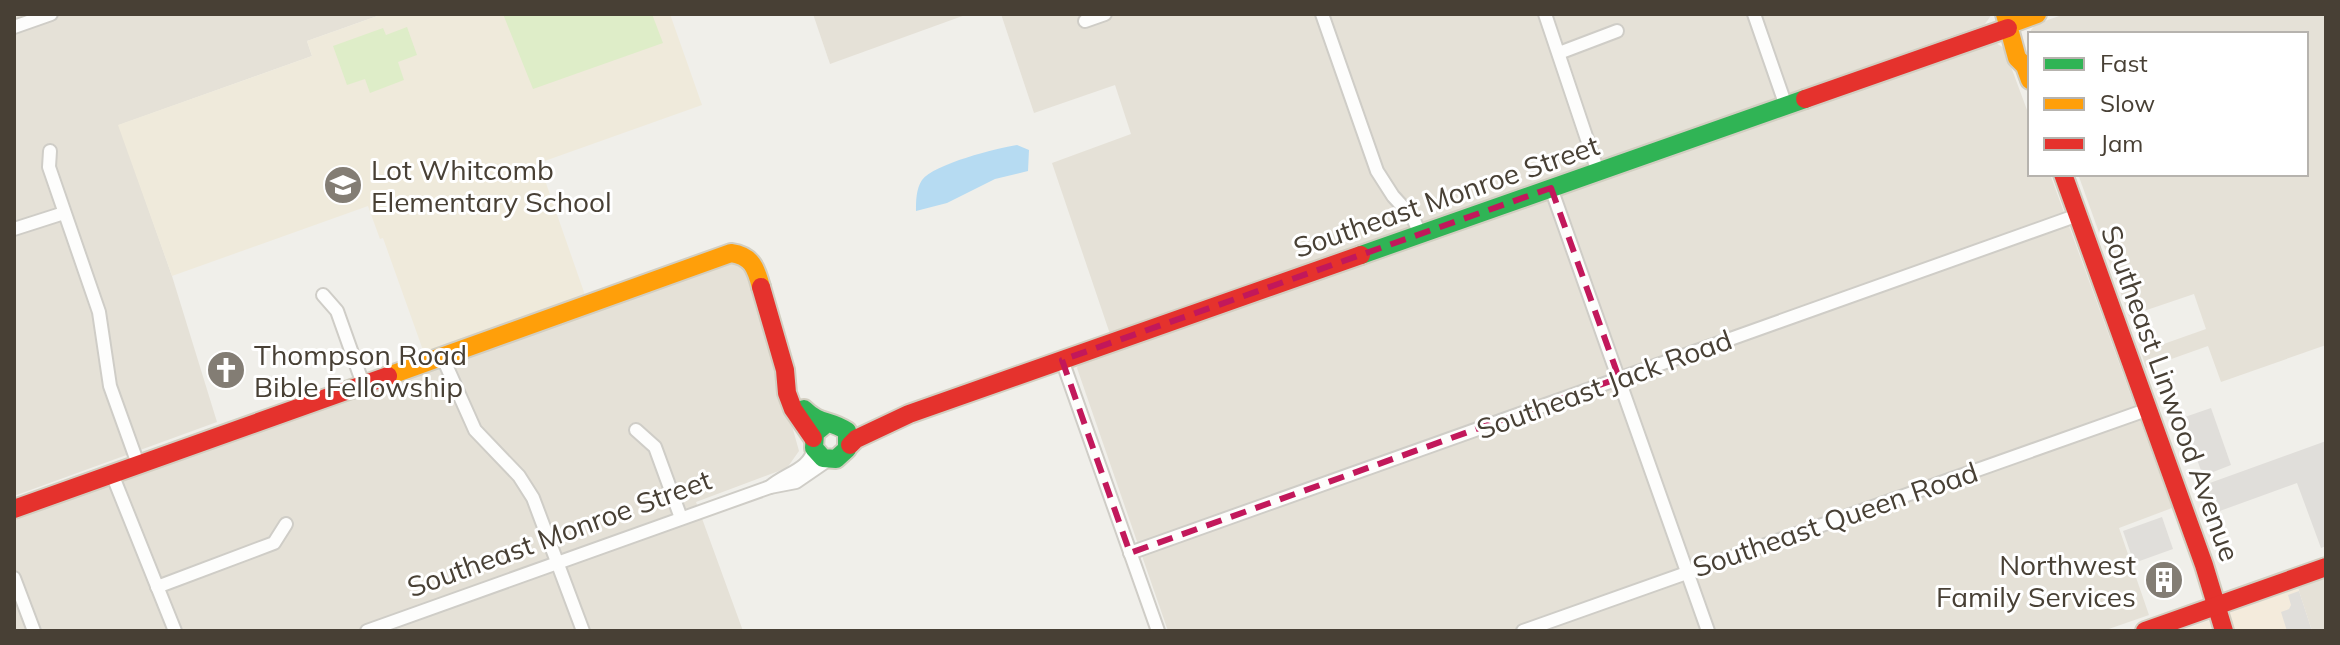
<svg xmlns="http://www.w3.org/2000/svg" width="2340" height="645" viewBox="0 0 2340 645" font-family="Mulish,sans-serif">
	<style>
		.residential { fill: #e5e1d7 }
		.commercial { fill: #f4ebdc }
		.education { fill: #efeadb }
		.green { fill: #deedc8 }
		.parking { fill: #e0deda }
		.water { fill: #b6dbf2 }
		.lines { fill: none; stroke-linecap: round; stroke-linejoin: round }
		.street-casing { stroke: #cfcdc7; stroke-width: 16 }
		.fast-casing { stroke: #d2cec1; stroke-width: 22 }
		.slow-casing { stroke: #d2cec1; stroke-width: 22 }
		.jam-casing { stroke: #d2cec1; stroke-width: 22 }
		.street { stroke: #fdfdfc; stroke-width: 12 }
		.fast { stroke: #30b455; stroke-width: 18 }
		.slow { stroke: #ff9f0a; stroke-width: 18 }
		.jam { stroke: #e5322d; stroke-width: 18 }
		.marked { fill: none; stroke: #c2185b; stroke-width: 6; stroke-dasharray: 16 10; stroke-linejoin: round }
		.labels { text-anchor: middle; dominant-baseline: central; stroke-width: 6; stroke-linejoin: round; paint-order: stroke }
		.poi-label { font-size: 28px; fill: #484035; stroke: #fff; text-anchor: start }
		.street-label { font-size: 28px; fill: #484035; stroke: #fff }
	</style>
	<rect width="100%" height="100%" fill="#f0efea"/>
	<g class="residential">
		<polygon points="14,14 383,14 307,41 312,56 119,125 172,276 217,422 14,496"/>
		<polygon points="813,14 968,14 830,64"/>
		<polygon points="1001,14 1992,14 1985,24 1110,334 1052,163 1131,134 1115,85 1034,113"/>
		<polygon points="2065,14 2326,14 2326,345 2221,382 2208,346 2146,368 2141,352 2206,329 2194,294 2129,316 2078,174 2306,174 2306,34 2031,34 2031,30 2036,24"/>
		<polygon points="1996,43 2004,48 2030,118 2030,174 2050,174 2172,508 2119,528 2149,615 2103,631 1168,631 1077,368 1079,364"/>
		<polygon points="727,263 739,263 750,275 799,451 787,468 696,502 743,631 14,631 14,519"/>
		<polygon points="2326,578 2326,631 2312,631 2298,588"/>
	</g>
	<polygon class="commercial" points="2298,588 2312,631 2180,631"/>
	<polygon class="education" points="383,14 670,14 702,105 539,163 585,295 424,353 383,238 380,239 368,206 172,276 118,125 312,56 307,41"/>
	<g class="green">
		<polygon points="503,14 652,14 663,43 533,89"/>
		<polygon points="407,27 417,55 398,62 404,80 370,93 365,79 347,85 333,46 383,28 386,35"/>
	</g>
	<g class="parking">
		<polygon points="2211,408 2231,465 2203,476 2182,418"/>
		<polygon points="2326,441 2326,546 2321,548 2297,483 2206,516 2196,488"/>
		<polygon points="2162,517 2173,549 2134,563 2123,531"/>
		<polygon points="2299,591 2312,631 2287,631 2281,612 2289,609 2291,605 2288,595"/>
	</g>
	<path class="water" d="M1017,145L1029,150L1028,171L995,179L947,203L916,211C916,201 916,189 922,180C934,164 997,148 1017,145Z"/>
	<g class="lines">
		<defs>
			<g id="street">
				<polyline points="1322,14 1377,171 1393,196 1413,218 1420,234"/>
				<polyline points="1545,14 1598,172"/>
				<polyline points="1754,14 1786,106"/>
				<polyline points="1085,21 1105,14"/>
				<polyline points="14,27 51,14"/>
				<polyline points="1559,53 1617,31"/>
				<polyline points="50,151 49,167 99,312 110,386 138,464"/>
				<polyline points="1551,188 1708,631"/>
				<polyline points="14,229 64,213"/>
				<polyline points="323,295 337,311 363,384"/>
				<polyline points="442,356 475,430 519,476 533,498 583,631"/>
				<polyline points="1062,360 1158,631"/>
				<polyline points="636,430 655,447 681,518"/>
				<polyline points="112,474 175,631"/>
				<path d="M770,487C786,473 810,470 814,448"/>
				<polyline points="1130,553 2078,215"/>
				<polyline points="14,578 34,631"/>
				<polyline points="157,587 274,543 286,524"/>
				<polyline points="367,631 770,487 796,482 828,460"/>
				<polyline points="1523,631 2149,409"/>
			</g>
			<g id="fast">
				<polyline points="1361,255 1805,99"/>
				<path d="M804,409C820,425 829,419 847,431V449L836,459L823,458L814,448L815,433L826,424"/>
			</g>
			<g id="slow">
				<polyline points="2005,14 2017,58 2025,66 2030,80"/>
				<polyline points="2018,21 2037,14"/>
				<path d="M388,376L731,253C752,256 756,268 761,287"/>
			</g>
			<g id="jam">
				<polyline points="1805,99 2008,28"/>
				<polyline points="2063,174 2204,565 2224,631"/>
				<polyline points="761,287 785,370 787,393 793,409 813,438"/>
				<polyline points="850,445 856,439 909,414 1361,255"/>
				<polyline points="14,509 388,376"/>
				<polyline points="2145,631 2326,567"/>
			</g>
		</defs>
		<use href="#street" class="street-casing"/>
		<use href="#fast" class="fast-casing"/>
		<use href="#slow" class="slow-casing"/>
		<use href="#jam" class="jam-casing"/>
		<use href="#street" class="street"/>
		<use href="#fast" class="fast"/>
		<use href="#slow" class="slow"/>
		<use href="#jam" class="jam"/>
	</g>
	<path class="marked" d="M1551,188L1619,378L1130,553L1062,360Z"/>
	<defs>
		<symbol id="school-disc" viewBox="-11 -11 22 22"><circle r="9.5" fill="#837d74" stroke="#fff"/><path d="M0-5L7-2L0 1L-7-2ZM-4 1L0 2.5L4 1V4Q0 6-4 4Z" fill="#fff"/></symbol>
		<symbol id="church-disc" viewBox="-11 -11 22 22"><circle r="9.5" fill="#837d74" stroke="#fff"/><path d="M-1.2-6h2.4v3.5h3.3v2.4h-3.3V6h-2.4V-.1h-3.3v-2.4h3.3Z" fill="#fff"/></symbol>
		<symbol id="building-disc" viewBox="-11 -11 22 22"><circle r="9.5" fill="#837d74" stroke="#fff"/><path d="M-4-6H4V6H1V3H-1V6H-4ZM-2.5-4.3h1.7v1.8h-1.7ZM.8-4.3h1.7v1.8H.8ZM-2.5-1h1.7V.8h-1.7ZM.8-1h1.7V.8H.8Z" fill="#fff"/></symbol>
	</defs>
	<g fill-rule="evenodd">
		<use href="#school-disc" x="321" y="163" width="44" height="44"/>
		<use href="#church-disc" x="204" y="348" width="44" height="44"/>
		<use href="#building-disc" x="2142" y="558" width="44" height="44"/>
	</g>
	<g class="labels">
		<g class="poi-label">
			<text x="371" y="169">Lot Whitcomb<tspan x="371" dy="32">Elementary School</tspan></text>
			<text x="254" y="354">Thompson Road<tspan x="254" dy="32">Bible Fellowship</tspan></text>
			<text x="2136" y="564" text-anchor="end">Northwest<tspan x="2136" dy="32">Family Services</tspan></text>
		</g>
		<g class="street-label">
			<text transform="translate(1446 196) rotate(-19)">Southeast Monroe Street</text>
			<text transform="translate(1604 384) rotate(-20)">Southeast Jack Road</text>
			<text transform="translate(2171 393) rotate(70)">Southeast Linwood Avenue</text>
			<text transform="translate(1835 519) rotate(-19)">Southeast Queen Road</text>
			<text transform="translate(559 533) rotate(-20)">Southeast Monroe Street</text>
		</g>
	</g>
	<rect width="2340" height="645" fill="none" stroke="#484035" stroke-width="32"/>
	<rect x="2028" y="32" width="280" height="144" fill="#ffffff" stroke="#b6b3ae" stroke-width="2"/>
	<rect x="2044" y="58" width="40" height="12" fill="#30b455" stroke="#b6b3ae" stroke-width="2"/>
	<text x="2100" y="72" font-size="24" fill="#484035">Fast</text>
	<rect x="2044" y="98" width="40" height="12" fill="#ff9f0a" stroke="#b6b3ae" stroke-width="2"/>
	<text x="2100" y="112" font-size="24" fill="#484035">Slow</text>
	<rect x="2044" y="138" width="40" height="12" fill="#e5322d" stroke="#b6b3ae" stroke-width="2"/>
	<text x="2100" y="152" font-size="24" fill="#484035">Jam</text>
</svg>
